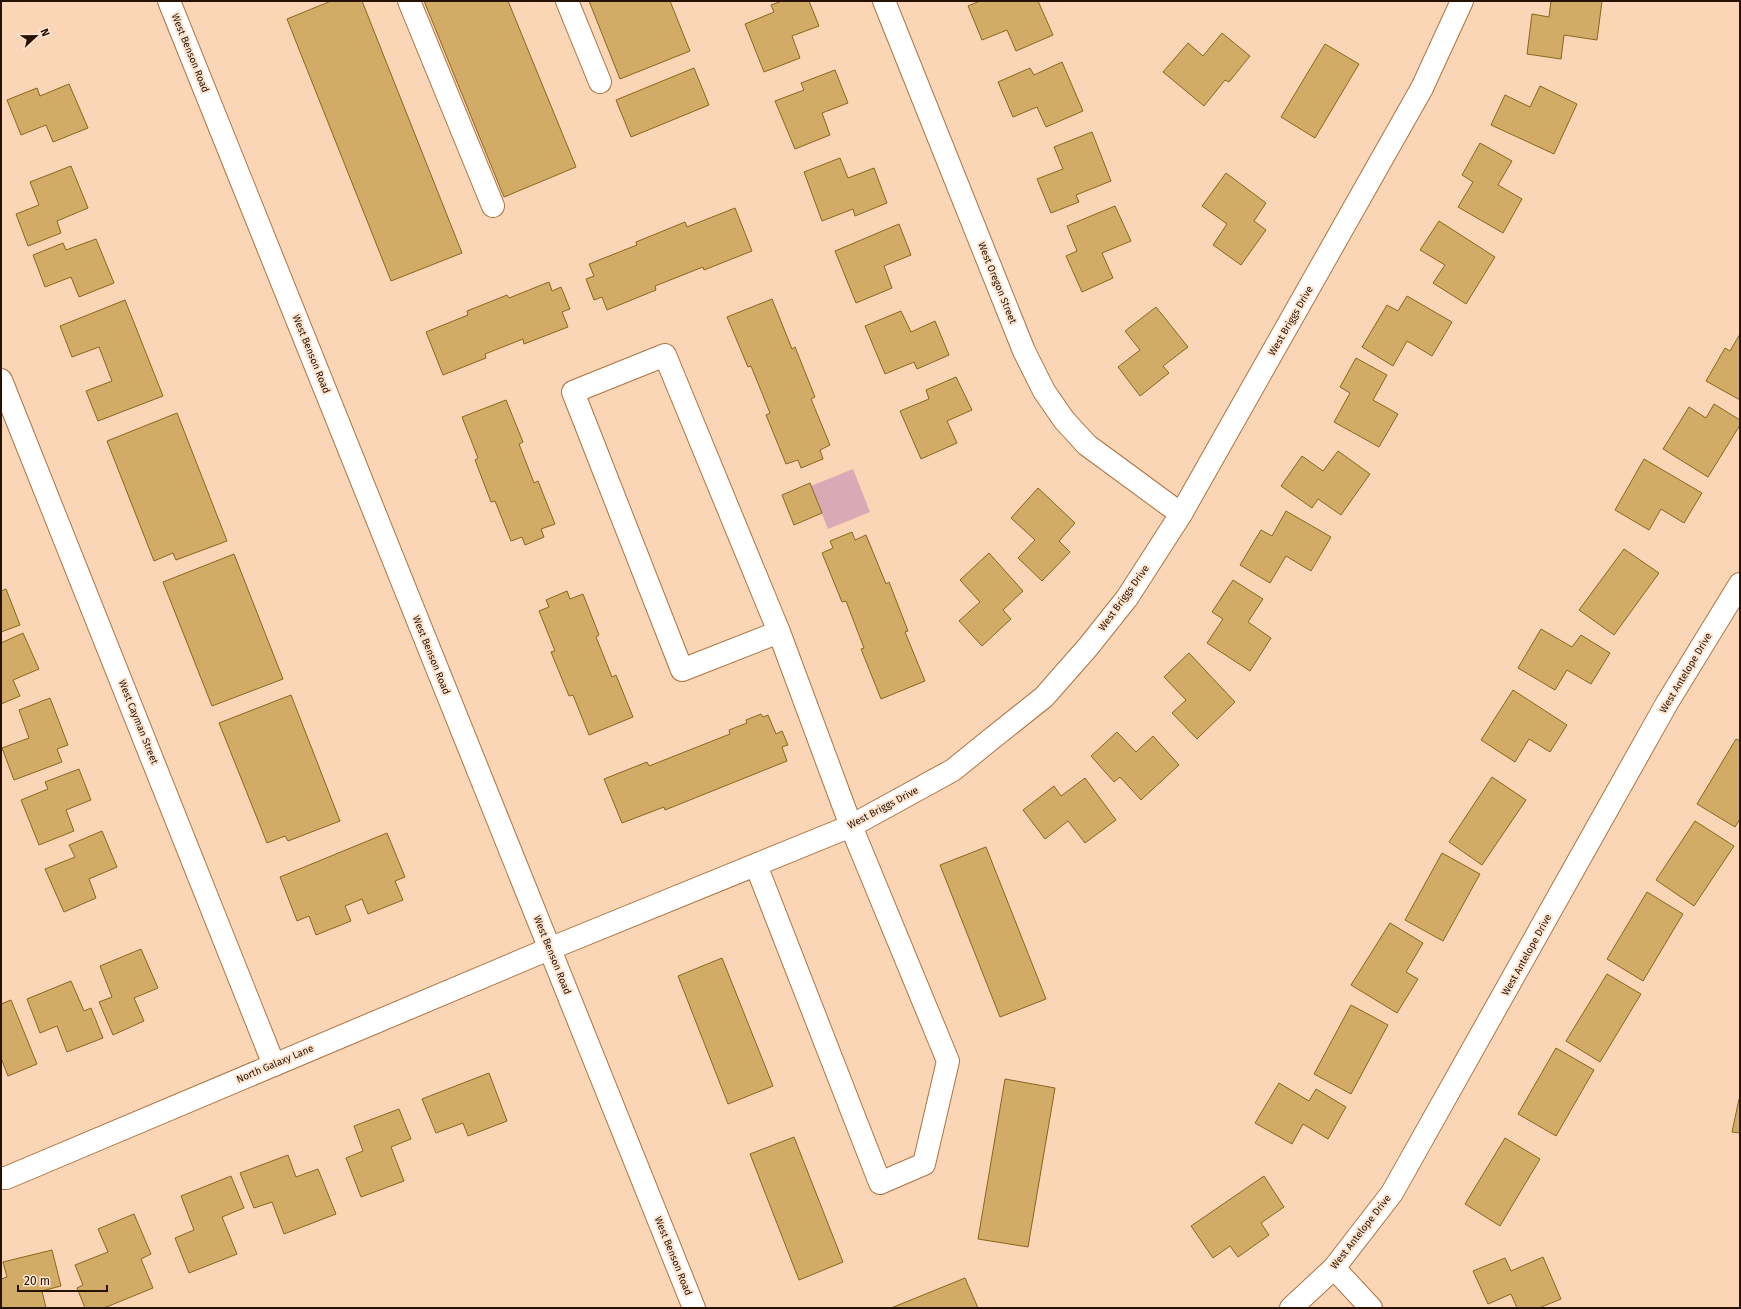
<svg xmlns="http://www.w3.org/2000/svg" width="1741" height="1309" viewBox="0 0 1741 1309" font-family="'Fira Sans',sans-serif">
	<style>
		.green { fill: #d9a9b6 }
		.building { fill: #d2ab67; stroke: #8a661d }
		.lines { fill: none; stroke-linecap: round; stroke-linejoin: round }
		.minor-casing { stroke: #ad7441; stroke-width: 24 }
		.major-casing { stroke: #ad7441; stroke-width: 24 }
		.minor { stroke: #fff; stroke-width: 22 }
		.major { stroke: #fff; stroke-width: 22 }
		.labels { text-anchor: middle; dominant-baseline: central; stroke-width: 4; stroke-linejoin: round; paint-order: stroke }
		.street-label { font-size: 10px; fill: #271100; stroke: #fee5d0 }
	</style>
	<rect width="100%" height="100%" fill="#fad5b6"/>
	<polygon class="green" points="853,469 870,512 828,529 811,486"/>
	<g class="building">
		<polygon points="331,1 362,1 462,253 391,281 287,19"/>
		<polygon points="424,1 508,1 576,167 504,197"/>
		<polygon points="589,1 670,1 690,51 620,79"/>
		<polygon points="782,1 809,1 819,26 792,36 800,58 764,72 745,24 774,12 771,5"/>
		<polygon points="980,1 1038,1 1053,35 1016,51 1007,30 982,40 968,6"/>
		<polygon points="1551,1 1602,1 1597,40 1564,35 1561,59 1527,54 1532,14 1549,17"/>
		<polygon points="1222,33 1250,56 1229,82 1225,80 1204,106 1163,72 1188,43 1203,56"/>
		<polygon points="1325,44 1359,64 1315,138 1281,117"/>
		<polygon points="1062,62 1083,111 1046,127 1037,107 1013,117 998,82 1030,68 1034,75"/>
		<polygon points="694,68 709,105 631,137 616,100"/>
		<polygon points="835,70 848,103 822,113 830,135 795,149 775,101 804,90 801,83"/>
		<polygon points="69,84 88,128 53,142 46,125 21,135 7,100 37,88 40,96"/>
		<polygon points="1540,86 1577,104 1554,154 1491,125 1505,95 1530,107"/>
		<polygon points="1092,132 1111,181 1076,195 1079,202 1051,213 1037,179 1063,169 1054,147"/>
		<polygon points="1480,143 1512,161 1498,185 1522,199 1503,233 1458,207 1473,182 1462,175"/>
		<polygon points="840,158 848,178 874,168 887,203 855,216 853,209 822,221 804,172"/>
		<polygon points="71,166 88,208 57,221 61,233 28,246 16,214 39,205 30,182"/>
		<polygon points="1226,173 1266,203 1254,221 1266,230 1241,265 1213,245 1227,224 1202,206"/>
		<polygon points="1115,206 1131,241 1102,253 1113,278 1082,292 1066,256 1077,251 1067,226"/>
		<polygon points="735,208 752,251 704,270 703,267 655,286 656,290 607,310 602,297 594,300 586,279 594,276 589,264 637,245 636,242 685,222 687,227"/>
		<polygon points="1439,221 1495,257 1466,304 1433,283 1445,265 1420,250"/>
		<polygon points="899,224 911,255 884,266 892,288 856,303 835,251"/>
		<polygon points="96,239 114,283 79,297 71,277 45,287 33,255 63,243 66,250"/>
		<polygon points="549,282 552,291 561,287 570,309 562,312 568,327 524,344 523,339 485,354 486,358 443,375 426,332 468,315 467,311 507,295 509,298"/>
		<polygon points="1407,296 1452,322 1432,356 1407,341 1393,366 1362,347 1387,305 1398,311"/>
		<polygon points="772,299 792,349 795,347 815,397 811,399 830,445 820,450 823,459 801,468 798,460 786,464 766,415 770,413 751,366 748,367 727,317"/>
		<polygon points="125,300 163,396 98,421 86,391 112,381 99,347 72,357 60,326"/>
		<polygon points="1156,307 1188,347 1163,366 1169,373 1140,396 1118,367 1140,350 1125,331"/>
		<polygon points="901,311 911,332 935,321 949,355 917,369 914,362 885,374 865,326"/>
		<polygon points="1740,334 1740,400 1706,381 1725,348 1730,351"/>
		<polygon points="1356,358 1387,375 1373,400 1398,414 1379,447 1334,422 1350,393 1340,387"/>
		<polygon points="956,377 972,410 947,421 957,443 921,459 900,411 929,399 926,390"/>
		<polygon points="506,400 523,442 519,444 534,483 538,481 555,524 541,529 544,537 525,545 522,537 511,541 495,501 491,502 475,460 478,458 462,417"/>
		<polygon points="1714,404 1740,420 1740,425 1708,477 1663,449 1689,407 1706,418"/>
		<polygon points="177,413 227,541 176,560 173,553 154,561 107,441"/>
		<polygon points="1338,451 1370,474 1341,515 1318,499 1312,508 1281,486 1302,456 1323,471"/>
		<polygon points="1644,459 1702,493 1684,523 1661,509 1649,530 1615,510"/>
		<polygon points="810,483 822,513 794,525 782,495"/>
		<polygon points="1038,488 1075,523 1059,541 1070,552 1042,581 1018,558 1035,540 1011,518"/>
		<polygon points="1286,511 1331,537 1311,571 1286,556 1270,583 1240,565 1261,530 1272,536"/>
		<polygon points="852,532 855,540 866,535 886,584 889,582 908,631 905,632 925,681 881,699 861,649 864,648 846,601 842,602 822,553 833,548 830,541"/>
		<polygon points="1624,549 1659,573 1614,635 1579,610"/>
		<polygon points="989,553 1023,591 1003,610 1011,619 982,646 959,621 980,602 960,580"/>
		<polygon points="234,554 283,679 212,706 163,582"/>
		<polygon points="1233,580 1263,599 1248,622 1271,638 1250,671 1207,643 1223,619 1212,612"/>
		<polygon points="6,589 20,625 1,632 1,591"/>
		<polygon points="567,591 570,599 583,594 599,635 596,637 612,677 616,675 633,717 589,735 573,695 569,696 551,652 555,651 539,611 549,607 546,600"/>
		<polygon points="1541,629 1572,647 1581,635 1610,653 1591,684 1567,670 1555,690 1518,668"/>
		<polygon points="23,633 39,669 13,680 20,696 1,704 1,643"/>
		<polygon points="1189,653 1235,702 1197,739 1172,713 1186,700 1164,677"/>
		<polygon points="1513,690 1567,725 1550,752 1529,739 1515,762 1481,740"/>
		<polygon points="291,695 340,821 288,841 285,836 267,843 219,723"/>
		<polygon points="50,698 68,745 57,749 62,762 14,780 2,748 29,738 19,710"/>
		<polygon points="761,714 763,717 768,715 776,734 782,731 788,745 782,747 787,761 665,810 664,807 622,823 604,779 647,762 649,766 730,734 729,730 747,723 746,720"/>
		<polygon points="1117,732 1136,752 1153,736 1179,765 1141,800 1120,777 1114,782 1091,756"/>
		<polygon points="1736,739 1740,741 1740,819 1735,827 1697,804"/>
		<polygon points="79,769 91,800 66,810 74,831 39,845 21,800 48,789 45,782"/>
		<polygon points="1492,777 1526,800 1482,865 1449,842"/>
		<polygon points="1085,778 1116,820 1085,843 1068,821 1045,839 1023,810 1054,786 1061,796"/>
		<polygon points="1695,821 1734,846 1694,906 1656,880"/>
		<polygon points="102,831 117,867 89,879 96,898 64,912 45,869 75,857 69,845"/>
		<polygon points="387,833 405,877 395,881 403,900 368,914 362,899 345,906 351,921 316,935 309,916 297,921 280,877"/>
		<polygon points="986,847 1046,999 1000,1017 940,865"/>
		<polygon points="1442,853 1480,874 1443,941 1405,920"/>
		<polygon points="1647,892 1683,914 1643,981 1607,959"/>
		<polygon points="1390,923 1423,943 1406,972 1418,979 1397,1013 1351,985"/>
		<polygon points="141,949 158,988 134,998 144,1021 113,1035 99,1002 112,997 100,966"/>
		<polygon points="722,958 773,1086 728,1104 678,976"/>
		<polygon points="1607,974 1641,994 1600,1062 1566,1041"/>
		<polygon points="71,981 84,1011 91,1008 103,1038 67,1052 57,1026 40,1033 27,999"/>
		<polygon points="11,1000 37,1064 8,1076 1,1058 1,1004"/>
		<polygon points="1351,1005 1388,1025 1351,1094 1314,1074"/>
		<polygon points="1556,1048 1594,1070 1556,1136 1518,1114"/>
		<polygon points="489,1073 507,1121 468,1136 463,1123 436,1133 422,1099"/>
		<polygon points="1005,1079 1055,1088 1028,1247 978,1239"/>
		<polygon points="1279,1083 1309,1101 1316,1089 1346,1107 1328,1139 1303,1124 1292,1144 1255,1123"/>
		<polygon points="1739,1099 1740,1100 1740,1133 1732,1132"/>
		<polygon points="399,1109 411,1139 391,1147 404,1181 361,1197 346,1158 363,1151 354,1126"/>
		<polygon points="794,1137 843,1262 799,1280 750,1154"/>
		<polygon points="1505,1138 1540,1159 1500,1226 1465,1204"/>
		<polygon points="288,1155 296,1177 318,1169 336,1214 284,1234 272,1202 254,1208 240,1173"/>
		<polygon points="231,1176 244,1208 222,1217 237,1254 189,1273 175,1238 194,1230 181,1196"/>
		<polygon points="1264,1176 1284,1207 1261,1223 1269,1235 1238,1257 1230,1246 1213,1258 1191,1226"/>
		<polygon points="134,1214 151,1254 141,1259 153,1288 104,1308 85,1308 77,1288 83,1285 75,1265 108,1252 98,1229"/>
		<polygon points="52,1250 61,1286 42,1291 46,1308 1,1308 1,1279 7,1277 3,1262"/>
		<polygon points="1543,1257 1561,1299 1539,1308 1517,1308 1511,1294 1488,1304 1473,1271 1505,1258 1511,1271"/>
		<polygon points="965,1278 978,1308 891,1308"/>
	</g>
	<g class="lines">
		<defs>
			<g id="minor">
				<polyline points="409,1 493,206"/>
				<polyline points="567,1 600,82"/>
				<polyline points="884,1 1024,351 1044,391 1064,420 1087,445 1181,514"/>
				<polyline points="1,380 274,1065"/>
				<polyline points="756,865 880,1183 924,1164 948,1061 851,826 779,632 665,355 573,392 682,670 779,632"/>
				<polyline points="1,1178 6,1178 549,949 851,826 953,770 990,740 1044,697 1088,647 1127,598 1181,514 1422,88 1462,1"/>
				<polyline points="1334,1268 1371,1308"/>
				<polyline points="1291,1308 1334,1268 1392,1193 1667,703 1740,584"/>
			</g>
			<polyline id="major" points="169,1 694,1308"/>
		</defs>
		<use href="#minor" class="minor-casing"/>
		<use href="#major" class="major-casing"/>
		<use href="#minor" class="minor"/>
		<use href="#major" class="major"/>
	</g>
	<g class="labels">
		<g class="street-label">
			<text transform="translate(190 53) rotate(68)">West Benson Road</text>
			<text transform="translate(997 283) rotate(68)">West Oregon Street</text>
			<text transform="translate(1291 321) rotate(-60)">West Briggs Drive</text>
			<text transform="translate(311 354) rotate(68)">West Benson Road</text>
			<text transform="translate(1124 598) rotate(-54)">West Briggs Drive</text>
			<text transform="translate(431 655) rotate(68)">West Benson Road</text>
			<text transform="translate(1686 673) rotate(-59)">West Antelope Drive</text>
			<text transform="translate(138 722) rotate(68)">West Cayman Street</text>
			<text transform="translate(883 808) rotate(-28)">West Briggs Drive</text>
			<text transform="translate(552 955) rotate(68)">West Benson Road</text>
			<text transform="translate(1527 955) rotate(-61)">West Antelope Drive</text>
			<text transform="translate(275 1064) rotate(-23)">North Galaxy Lane</text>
			<text transform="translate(1361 1232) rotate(-52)">West Antelope Drive</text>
			<text transform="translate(673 1256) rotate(68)">West Benson Road</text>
		</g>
	</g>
	<rect width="1741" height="1309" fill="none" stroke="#271100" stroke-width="4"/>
	<g transform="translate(36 36) rotate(68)" stroke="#fee5d0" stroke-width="3" paint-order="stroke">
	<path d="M0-3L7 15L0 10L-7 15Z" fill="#271100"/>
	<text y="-6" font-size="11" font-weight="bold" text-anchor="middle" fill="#271100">N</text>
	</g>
	<path d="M18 1285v6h89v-6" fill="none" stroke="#271100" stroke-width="2"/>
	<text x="24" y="1285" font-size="12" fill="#271100" stroke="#fee5d0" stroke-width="3" paint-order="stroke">20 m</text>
</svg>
